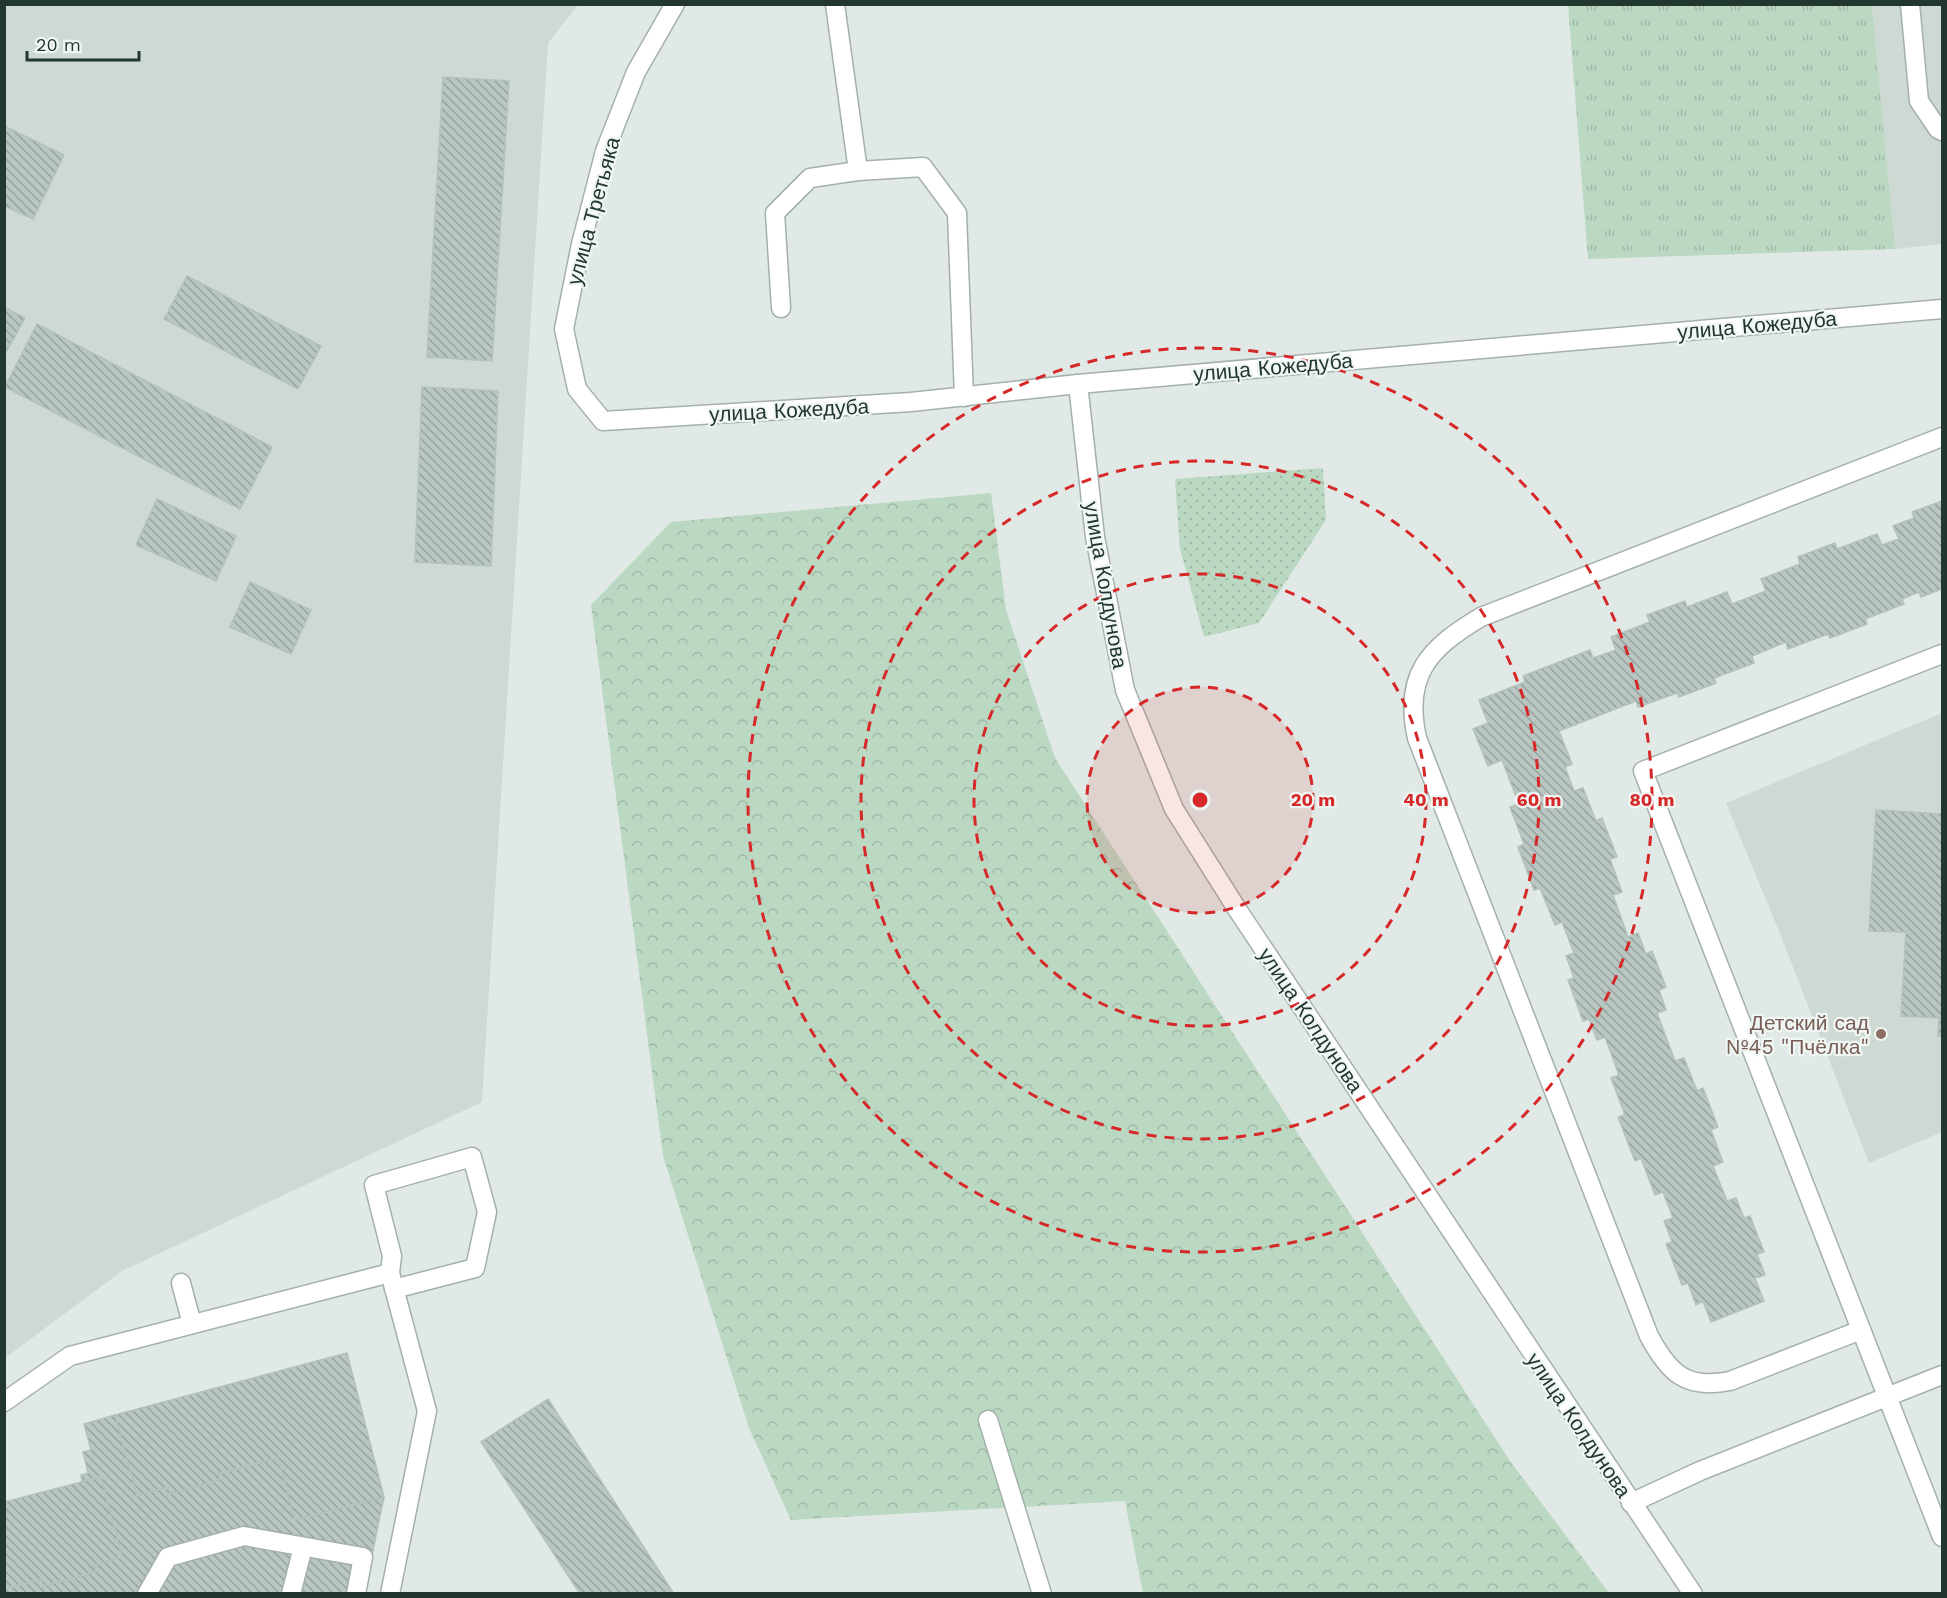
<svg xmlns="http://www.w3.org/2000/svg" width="1947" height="1598" viewBox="0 0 1947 1598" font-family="'Work Sans',sans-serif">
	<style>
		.built { fill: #ced9d4 }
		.grass { fill: url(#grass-tufts) }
		.forest { fill: url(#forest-crowns) }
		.park { fill: url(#park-dots) }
		.building { fill: url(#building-back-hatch); stroke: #b3c2bb; stroke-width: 1.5 }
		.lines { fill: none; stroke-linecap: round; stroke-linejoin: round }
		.service-casing { stroke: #a4b0ab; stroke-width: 21 }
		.minor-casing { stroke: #a4b0ab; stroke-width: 21 }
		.service { stroke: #fff; stroke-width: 18 }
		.minor { stroke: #fff; stroke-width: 18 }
		.ring { fill: none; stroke: #d62828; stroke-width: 3; stroke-dasharray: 10 8 }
		.education-dot { fill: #8d6e63; stroke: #f0f6f3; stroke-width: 2 }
		.labels { text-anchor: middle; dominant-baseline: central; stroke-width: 4.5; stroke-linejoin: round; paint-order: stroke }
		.street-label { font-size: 21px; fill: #233731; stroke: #f0f6f3 }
		.education-label { font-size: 21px; fill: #785e54; stroke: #f0f6f3; text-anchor: end }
		.centre { fill: #d62828; stroke: #f0f6f3; stroke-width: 3 }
		.ring-label { font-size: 18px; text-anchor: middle; font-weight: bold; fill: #d62828; stroke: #f0f6f3; stroke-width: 4.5; stroke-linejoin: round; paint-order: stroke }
	</style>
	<defs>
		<pattern id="grass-tufts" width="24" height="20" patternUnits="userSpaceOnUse" patternTransform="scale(1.5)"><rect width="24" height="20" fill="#bbd8c2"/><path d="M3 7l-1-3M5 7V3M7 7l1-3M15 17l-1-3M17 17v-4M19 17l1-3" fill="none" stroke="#a0baa7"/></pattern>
		<pattern id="forest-crowns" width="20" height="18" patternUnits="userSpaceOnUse" patternTransform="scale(1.5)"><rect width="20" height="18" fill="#bbd8c2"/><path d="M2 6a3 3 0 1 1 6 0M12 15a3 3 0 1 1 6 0" fill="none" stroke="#a0baa7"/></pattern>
		<pattern id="park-dots" width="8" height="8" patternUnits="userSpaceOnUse" patternTransform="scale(1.5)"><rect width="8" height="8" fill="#bbd8c2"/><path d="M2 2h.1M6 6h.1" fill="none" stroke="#a0baa7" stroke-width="1.8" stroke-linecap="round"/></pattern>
		<pattern id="building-back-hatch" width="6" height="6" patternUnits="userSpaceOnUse" patternTransform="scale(1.5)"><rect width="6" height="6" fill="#b9c6c1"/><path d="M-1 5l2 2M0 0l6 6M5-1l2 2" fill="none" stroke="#96a29d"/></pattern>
	</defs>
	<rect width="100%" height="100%" fill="#e0e9e5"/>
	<g class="built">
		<polygon points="5,5 578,5 548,43 482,1102 122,1271 5,1358"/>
		<polygon points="1872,5 1942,5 1942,244 1895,249"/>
		<polygon points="1942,713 1942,1132 1869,1163 1781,936 1726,803"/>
	</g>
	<polygon class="grass" points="1568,5 1872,5 1895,249 1588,259"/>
	<polygon class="forest" points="991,493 1006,610 1055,758 1510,1461 1609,1593 1143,1593 1125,1501 791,1520 749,1428 663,1156 591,605 671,522"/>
	<polygon class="park" points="1323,468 1326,520 1259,623 1204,637 1180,549 1175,479"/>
	<g class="building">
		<polygon points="443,77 509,81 492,361 427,357"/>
		<polygon points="4,126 64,155 33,219 4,206"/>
		<polygon points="187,276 321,346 298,389 164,319"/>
		<polygon points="4,307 25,318 4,356"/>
		<polygon points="37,324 272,447 240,509 5,387"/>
		<polygon points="422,387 498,391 491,566 415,562"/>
		<polygon points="157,499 236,536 216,581 136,545"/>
		<polygon points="1942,501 1942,589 1921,597 1919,592 1902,599 1904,604 1865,619 1867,624 1830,638 1828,634 1788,649 1786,642 1752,656 1754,663 1714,678 1716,683 1679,697 1677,693 1638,707 1636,701 1559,731 1572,764 1565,767 1574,791 1583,788 1596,821 1602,818 1617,857 1610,859 1622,892 1613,895 1628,937 1638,933 1646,954 1652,951 1666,987 1659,990 1666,1010 1657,1013 1675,1061 1684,1058 1697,1091 1703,1088 1718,1127 1711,1130 1723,1162 1713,1166 1727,1201 1736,1198 1744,1218 1750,1216 1764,1252 1757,1254 1765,1275 1755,1278 1764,1301 1711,1322 1703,1301 1696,1305 1688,1283 1682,1285 1666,1244 1672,1242 1664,1221 1673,1218 1663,1192 1655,1195 1641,1158 1635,1161 1618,1117 1625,1115 1611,1078 1619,1075 1605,1037 1597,1040 1589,1019 1583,1021 1568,980 1574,978 1566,956 1574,953 1562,922 1555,925 1540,888 1534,890 1518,847 1524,844 1510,807 1519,804 1502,760 1488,766 1473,729 1488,723 1479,700 1525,682 1523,676 1590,650 1593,658 1616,650 1611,637 1650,622 1647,615 1685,601 1687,607 1727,592 1732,604 1766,591 1761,579 1800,564 1798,557 1835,543 1837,549 1877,534 1882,545 1899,539 1893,526 1914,518 1912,512"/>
		<polygon points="250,582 311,610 291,654 230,627"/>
		<polygon points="1876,810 1942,814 1942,1036 1938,1036 1939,1018 1901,1016 1906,932 1869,931"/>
		<polygon points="347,1353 384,1497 295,1520 278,1458 218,1474 220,1480 200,1486 167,1494 165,1488 137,1496 115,1415"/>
		<polygon points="548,1399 674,1594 580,1594 481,1442"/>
		<polygon points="115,1415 137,1496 165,1488 167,1494 200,1486 220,1480 218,1474 278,1458 295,1520 384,1497 364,1594 4,1594 4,1589 41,1579 43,1586 96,1572 94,1565 122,1557 101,1477 82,1481 81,1475 88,1473 83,1452 91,1450 84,1424"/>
		<polygon points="101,1477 122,1557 94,1565 96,1572 61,1581 43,1586 41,1579 4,1589 4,1502"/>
	</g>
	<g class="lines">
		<defs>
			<g id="service">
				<polyline points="835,4 858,171"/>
				<polyline points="1910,4 1919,101 1938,129 1942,131"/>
				<polyline points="781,308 775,213 810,178 858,171 923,167 957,213 964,397"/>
				<polyline points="1942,654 1643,771 1942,1537"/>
				<polyline points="390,1273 392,1256 374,1185 472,1157 487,1212 475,1268 394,1289"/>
				<polyline points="181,1283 192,1324"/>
				<path d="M1861,1330L1730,1381C1686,1390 1669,1373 1649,1336L1417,738C1403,675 1429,648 1481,617L1942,437"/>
				<polyline points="4,1402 70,1356 390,1273 427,1411 390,1594"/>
				<polyline points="988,1420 1042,1594"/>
				<polyline points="1631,1503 1700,1471 1942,1375"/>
				<polyline points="147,1594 168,1557 244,1536 363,1557 356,1594"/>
				<polyline points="291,1594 303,1547"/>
			</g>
			<g id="minor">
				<polyline points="675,4 636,72 605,151 581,244 564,329 577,389 603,421 911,402 1078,384 1942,309"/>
				<polyline points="1078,384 1095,537 1125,690 1174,809 1237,909 1693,1594"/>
			</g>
		</defs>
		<use href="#service" class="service-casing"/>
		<use href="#minor" class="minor-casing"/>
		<use href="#service" class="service"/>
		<use href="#minor" class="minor"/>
	</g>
	<circle cx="1200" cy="800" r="113" fill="#d62828" fill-opacity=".12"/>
	<g class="ring">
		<circle cx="1200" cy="800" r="113"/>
		<circle cx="1200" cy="800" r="226"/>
		<circle cx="1200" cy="800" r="339"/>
		<circle cx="1200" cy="800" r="452"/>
	</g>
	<circle class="education-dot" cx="1881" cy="1034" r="6"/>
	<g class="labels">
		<g class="street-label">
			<text transform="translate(593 211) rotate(-75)">улица Третьяка</text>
			<text transform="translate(1757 325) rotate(-5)">улица Кожедуба</text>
			<text transform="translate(1273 367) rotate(-5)">улица Кожедуба</text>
			<text transform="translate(789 410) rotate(-3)">улица Кожедуба</text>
			<text transform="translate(1106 585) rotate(80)">улица Колдунова</text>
			<text transform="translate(1311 1020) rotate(56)">улица Колдунова</text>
			<text transform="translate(1579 1425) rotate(56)">улица Колдунова</text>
		</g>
		<g class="education-label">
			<text x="1869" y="1022">Детский сад<tspan x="1869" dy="24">№45 "Пчёлка"</tspan></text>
		</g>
	</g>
	<circle cx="1200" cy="800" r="9" class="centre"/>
	<g class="ring-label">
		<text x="1313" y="806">20 m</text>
		<text x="1426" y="806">40 m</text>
		<text x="1539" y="806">60 m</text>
		<text x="1652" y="806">80 m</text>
	</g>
	<rect width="1947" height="1598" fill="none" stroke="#233731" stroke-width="12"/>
	<path d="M27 51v9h112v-9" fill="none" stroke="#233731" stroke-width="3"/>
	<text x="36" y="51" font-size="18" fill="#233731" stroke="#f0f6f3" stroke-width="4.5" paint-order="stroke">20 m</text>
</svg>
